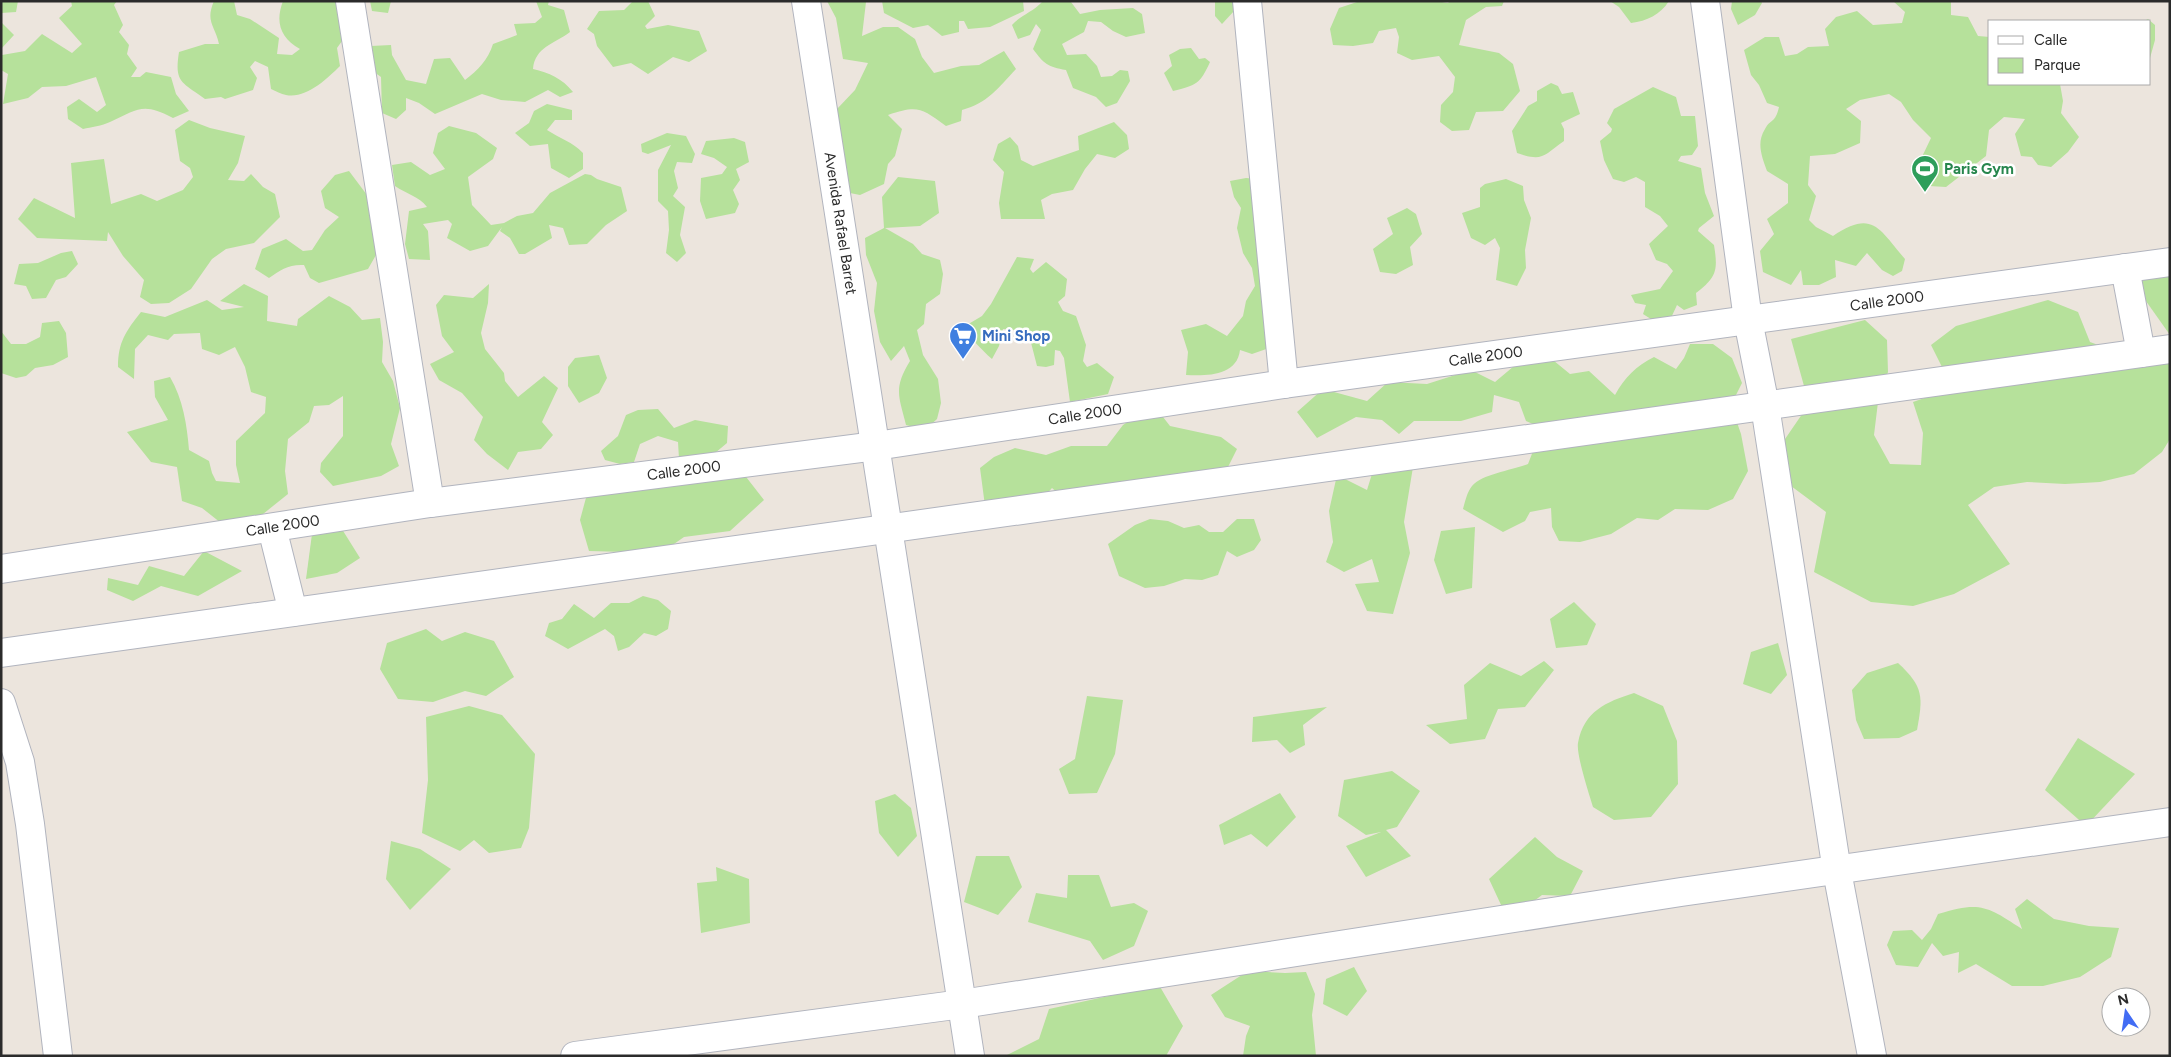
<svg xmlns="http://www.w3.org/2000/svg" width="2171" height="1057" viewBox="0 0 2171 1057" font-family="Figtree,sans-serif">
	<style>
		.green { fill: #b6e19b }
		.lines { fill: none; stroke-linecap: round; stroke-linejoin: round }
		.street-casing { stroke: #b1b4be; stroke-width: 30 }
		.secondary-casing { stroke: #b1b4be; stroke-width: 30 }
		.street { stroke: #fff; stroke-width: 28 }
		.secondary { stroke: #fff; stroke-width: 28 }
		.labels { text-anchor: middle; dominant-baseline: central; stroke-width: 5; stroke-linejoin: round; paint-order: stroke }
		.leisure-label { font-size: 15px; font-weight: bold; fill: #27864d; stroke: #fff; text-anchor: start }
		.street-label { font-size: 15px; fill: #2b2b2b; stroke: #fff }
		.shop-label { font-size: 15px; font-weight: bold; fill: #366cbe; stroke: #fff; text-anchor: start }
	</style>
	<rect width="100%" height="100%" fill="#ece5dd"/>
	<g class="green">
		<polygon points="1,1 18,1 16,12 1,13"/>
		<path d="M71,1H117L114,5L123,25L119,32L129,45L127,54L137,68L131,77H140L146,72L171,77L176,94L189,111L173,118C143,102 138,109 110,122C102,126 91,127 83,129L68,119L67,107L79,99L97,112L106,105L96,77L66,86L42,87L28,98L3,104L8,74L1,70L2,55L25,51L42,34L72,53L82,44L59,18L72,6Z"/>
		<path d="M214,1H234L237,15L250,19L279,38L277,54L292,55L300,49C280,38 275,22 283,1H337L347,34L337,48L340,66C327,79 306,99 286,95C281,94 276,91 271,89L268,67L255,61L250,67L257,78L253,90L225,99L221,97L205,99C182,82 174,83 179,52L205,44H219C215,25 205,22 214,1Z"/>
		<polygon points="370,1 391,1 388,13 372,11"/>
		<path d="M536,1H549L548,5L564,10L570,32C554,44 535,47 533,69C549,73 562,78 573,92L560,97L548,90L525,102L501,100L482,94L435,114L419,103L406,98V110L396,119L382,113L381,77L374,72L371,46L391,45L392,55L406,80L426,84L434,59L450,58L465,80C478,70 488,60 493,44L517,35L514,24L535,23L542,17Z"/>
		<polygon points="633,1 648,1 655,16 645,26 647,29 668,25 699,31 707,51 689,62 673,57 648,74 631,63 613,67 597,46 594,34 587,29 599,11 624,10"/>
		<path d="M827,1H868L866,2L862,36L883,27H898L915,39L922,57L934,73L961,66L979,65L1004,51L1016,69C998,88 988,103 962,110L961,121L946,126C921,108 918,105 888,115L902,129L895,156L888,164L884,184L860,195L850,193L837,138V109L855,90L868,63L843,59L836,18Z"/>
		<polygon points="882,1 1023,1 1024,11 990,27 968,29 964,21 959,21 959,32 942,36 928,25 913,28 884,13"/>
		<path d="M1043,1L1071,2L1080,14L1100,10L1133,8L1142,14L1145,33L1126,37L1113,31L1101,22L1088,21L1084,32L1062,44L1067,55L1086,54L1097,66L1101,77L1112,76L1120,70L1128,71L1130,81L1117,103L1106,107L1096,97L1073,88L1066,70C1048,67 1044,64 1033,49L1041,30L1036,24L1030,35L1018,39L1012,25C1022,14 1032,13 1043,1Z"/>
		<polygon points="1215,1 1236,1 1235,10 1222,24 1215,16"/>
		<polygon points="1360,1 1436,1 1448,3 1450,1 1504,1 1502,6 1486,7 1466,20 1459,45 1499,53 1513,64 1520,91 1503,111 1476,112 1469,130 1452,131 1440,122 1441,105 1453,92 1455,77 1439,56 1412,60 1397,53 1399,37 1396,28 1379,31 1373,43 1353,46 1333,45 1330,29 1339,8"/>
		<path d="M1610,1H1669C1660,15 1647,21 1631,23L1619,7Z"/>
		<polygon points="1732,1 1761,1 1762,3 1755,15 1738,25 1731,9"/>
		<path d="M1893,1H1951V15L1968,17L1978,36L1990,37V84H2060L2063,101L2061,113L2079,137L2068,152L2051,167L2038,165L2032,157L2021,156L2015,134L2025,119L2004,117L1989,130L1986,156L1946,187L1929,186L1918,165L1931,138L1913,120L1901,102L1889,94L1860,100L1846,109L1861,121L1860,143L1835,154L1810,156L1808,185L1816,196L1809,220L1816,227L1833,236C1873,209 1879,229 1905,259L1902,271L1893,276L1882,270L1867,253L1856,266L1835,260L1836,277L1819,285H1803L1801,270L1791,285L1763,272L1760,251L1774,234L1767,219L1788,203V184L1767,171C1762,157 1756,143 1765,129C1771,118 1775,124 1779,107L1767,103L1759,85L1751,75L1744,50L1765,37H1779L1785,56L1797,54L1808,47L1829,46L1825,29L1836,17L1857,11L1873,25L1902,23L1905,12Z"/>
		<polygon points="2148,19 2155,25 2155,40 2150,58 2150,21 2144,21"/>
		<polygon points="1,22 14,35 1,49"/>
		<path d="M1191,48L1199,59L1205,58L1210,62C1200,84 1197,85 1173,91L1164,73L1172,66L1169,55L1180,49Z"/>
		<path d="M1551,83L1558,86L1562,94L1573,92L1580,114L1561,123L1564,129V141C1543,156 1543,162 1517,153L1512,131L1528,106L1537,101V91Z"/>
		<path d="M1653,87L1676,97L1681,116H1695L1698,146L1692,155L1681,156L1678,161L1701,168L1705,193L1714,216L1699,228L1698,231L1714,245C1718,270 1717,277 1696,293L1697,305L1684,310L1677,305L1670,320L1654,321L1643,314L1646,305L1635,303L1631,295L1660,289L1673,271L1667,264L1656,260L1649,244L1668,226L1660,216L1645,207V182L1636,177L1624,182L1613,179L1604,160L1600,141L1611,132L1612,129L1607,123L1614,109Z"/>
		<path d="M547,104L572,110V120H555L547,130C559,138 573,142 583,153V169L569,178L551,168L548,144L530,146L515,133L529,123L534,111Z"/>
		<polygon points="189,120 210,128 245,136 238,163 228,180 244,181 251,174 263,187 275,194 280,217 254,243 226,249 212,259 191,289 169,303 151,304 140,297 144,280 123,256 108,232 107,241 37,238 18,219 34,198 75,218 71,163 104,159 111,204 141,194 157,201 183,190 193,177 190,168 180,161 175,130"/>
		<polygon points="1114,122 1127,135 1129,149 1115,158 1097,154 1085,169 1073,190 1052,194 1041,200 1045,219 1001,219 999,203 1004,172 993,160 998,144 1010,137 1018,146 1021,160 1033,166 1079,150 1078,136"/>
		<path d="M449,126L476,133L497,148L493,159L468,177L472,205L491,225L504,223L517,216L533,213L550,193L585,174L591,175L597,179L621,187L627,211L606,225L587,244L569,245L563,228L549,225L552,238L525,254H519L510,238L500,231L502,227L488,246L470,251L447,238L452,224L448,220L423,224L428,231L430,260L409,259L405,244L409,211L427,207C419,196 406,194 395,186L392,165L411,162L430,175L445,169L433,153L438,133Z"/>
		<polygon points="667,133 686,136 695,154 692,163 677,162 674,171 678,188 673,196 685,207 680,235 686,253 677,262 666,253 669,230 668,211 658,201 658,170 671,145 648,154 642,152 641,144"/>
		<polygon points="734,138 745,142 749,162 736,169 740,180 733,190 739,204 735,213 706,219 700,201 701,178 722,174 727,167 714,158 701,154 706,141"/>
		<path d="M349,171L370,199L382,238L376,255L368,269L319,283L310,278L304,265C289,264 280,270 269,278L255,269L262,249L286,239L303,251L312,250L325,230L339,217L325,208L321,191L335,175Z"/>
		<path d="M898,177L935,181L939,213L920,226L885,228L913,244L922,254L940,260L943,274L940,294L926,304L924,324L917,330L923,355L938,379L941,403L937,419L925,430L906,425C899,396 893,389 910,361L904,346L891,361L880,342L874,311L877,283L866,255L865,238L884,228L882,197Z"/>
		<path d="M1246,178L1256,179L1272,347L1252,354L1240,350C1237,376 1207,376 1186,375L1188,352L1181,330L1206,324L1227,336L1243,316L1246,301L1255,286L1252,268L1243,253L1237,228L1241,208L1234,197L1230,181Z"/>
		<polygon points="1506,179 1523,186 1524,200 1531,218 1525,250 1526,268 1517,286 1496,280 1500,248 1495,238 1485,245 1471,238 1462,213 1480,207 1480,188 1485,184"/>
		<polygon points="1407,208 1416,214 1422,234 1410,247 1413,265 1396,274 1380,272 1373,249 1393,234 1387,218"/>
		<polygon points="72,251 78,264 66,277 56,280 46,298 32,299 26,286 14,284 19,264 38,263 61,253"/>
		<path d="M1017,257L1034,259L1030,269L1033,273L1046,262L1067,279L1065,296L1058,302L1063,311L1076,316L1086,345L1083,361L1087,367L1097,363L1114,377L1108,394L1070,402L1064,358L1060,351L1055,350L1054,365L1046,367L1037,366L1028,331L1003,329L999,346L992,359C980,349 973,338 960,329L982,316L991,304Z"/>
		<polygon points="2170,262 2170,335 2136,287 2153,264"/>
		<path d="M244,284L268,296L267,321L297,326L298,319L329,296L350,307L362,320L380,318L383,342L382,362L393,381L400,408L391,444L399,466L381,476L333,486L320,472L321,463L343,436V396L329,405L314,406L309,422L288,439L285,471L288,494L258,518L221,523L202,508L182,501L177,467L151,462L127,432L168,420L155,397L154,381L170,377C183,399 187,425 189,450L209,461L212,473L216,481L240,483L236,465V441L265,413L266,397L251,392L245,367L235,347L219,355L202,349L200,333L174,334L168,340L148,335L135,349L134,379L118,367C118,342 126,331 141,312L165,317L207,300L222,310L244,307L220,301Z"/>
		<polygon points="489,284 488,303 481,333 485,349 504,373 505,381 518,397 544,376 558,388 542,422 553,435 541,449 518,452 508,470 487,454 474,440 483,417 462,393 439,380 430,364 454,352 442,336 436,305 444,295 473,298"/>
		<polygon points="2048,300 2078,312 2090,342 2120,353 2170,361 2170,439 2162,452 2134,474 2100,482 2065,484 2027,482 1994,487 1968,505 2010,564 1954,594 1913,606 1871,602 1814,572 1826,512 1787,483 1783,442 1809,404 1791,339 1865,320 1887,340 1888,372 1878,402 1874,435 1890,464 1921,465 1923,433 1913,402 1942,392 1949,381 1931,345 1956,326"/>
		<polygon points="59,321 66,333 68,357 53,365 35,368 26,376 16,378 1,373 1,331 11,344 26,344 40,337 42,323"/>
		<path d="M1690,344H1713L1732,358L1742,383L1731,405L1741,434L1748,471L1733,499L1708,510L1675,509L1658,520L1637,518L1611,534L1580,542L1559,541L1552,527L1551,508L1530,512L1525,521L1503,532L1463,509C1465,502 1467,492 1472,486C1482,474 1513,470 1528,464L1542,428L1526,421L1519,402L1494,395L1492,412L1461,421H1414L1399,434L1382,420L1356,417L1317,438L1297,412L1323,389L1367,401L1388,382L1427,384L1471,370L1495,382L1520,361L1548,356L1570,374L1589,371L1615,395C1625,377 1636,366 1654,357L1676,369L1684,358Z"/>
		<polygon points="599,355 607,378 599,393 579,403 568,386 568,367 575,358"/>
		<polygon points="658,409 674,428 695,420 728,426 727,443 709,458 679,459 678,442 658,436 640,444 634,462 620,464 605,460 601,451 618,436 626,415 638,410"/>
		<polygon points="1141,413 1163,417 1170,426 1221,437 1237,449 1218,487 1063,498 1052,488 1038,504 985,506 980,468 994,457 1015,448 1046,455 1071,446 1107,446 1123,425"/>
		<polygon points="1376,461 1413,467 1404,522 1410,553 1393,614 1367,611 1355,584 1379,582 1372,559 1344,572 1326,562 1333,542 1329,511 1337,475 1367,490"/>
		<polygon points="736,464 764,500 730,531 684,537 661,553 589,551 580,520 590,483"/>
		<polygon points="1150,519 1168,521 1184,528 1199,525 1209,532 1223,532 1237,519 1254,519 1261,540 1254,550 1237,557 1227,551 1218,575 1202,580 1185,579 1164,586 1145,588 1119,576 1108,544 1135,525"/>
		<polygon points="340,526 360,558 337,573 306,579 312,534"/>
		<polygon points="1475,527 1472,588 1446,594 1434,560 1441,531"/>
		<polygon points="204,551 242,571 198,596 161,586 133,601 107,590 108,578 138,585 149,566 184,576"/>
		<polygon points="643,596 658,600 671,611 668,629 656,636 644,633 629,647 618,651 614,636 605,629 568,649 545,636 549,623 562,619 574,604 594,618 611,603 629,603"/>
		<polygon points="1574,602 1596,624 1587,645 1556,648 1550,619"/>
		<polygon points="426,629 442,641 465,632 494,641 514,677 486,696 465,691 433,702 398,699 380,669 387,643"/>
		<polygon points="1778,643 1787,675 1771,694 1743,684 1751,652"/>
		<polygon points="1544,661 1554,670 1525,707 1498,709 1485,739 1450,744 1426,725 1467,719 1464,685 1490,663 1521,676"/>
		<path d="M1898,663C1924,687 1923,697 1917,730L1899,738L1864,739L1856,720L1852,690L1867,673Z"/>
		<path d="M1634,693L1663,706L1677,741L1678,784L1651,817L1614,820L1593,807C1589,794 1576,754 1578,743C1584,711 1606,702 1634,693Z"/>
		<polygon points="1087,696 1123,700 1115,754 1097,793 1069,794 1059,769 1075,759"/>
		<polygon points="469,706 502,715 535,754 529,828 521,848 489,853 474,840 460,851 422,833 428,780 426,717"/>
		<polygon points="1327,707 1303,725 1305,745 1290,753 1277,740 1252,742 1253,717"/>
		<polygon points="2078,738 2135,774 2086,826 2045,790"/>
		<polygon points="1392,771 1420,791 1397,827 1386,830 1411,856 1366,877 1346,846 1381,832 1366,835 1338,816 1344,780"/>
		<polygon points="1280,793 1296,817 1267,847 1251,834 1224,845 1219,825"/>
		<polygon points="895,794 911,808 917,836 898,857 879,833 875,801"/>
		<polygon points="1535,837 1557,857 1583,871 1570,896 1542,895 1526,907 1502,907 1489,879"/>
		<polygon points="391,841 420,849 451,869 410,910 386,879"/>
		<polygon points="976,856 1009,856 1022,887 998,915 964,902"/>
		<polygon points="716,867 749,879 750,923 701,933 697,883 717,881"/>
		<polygon points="1068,875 1099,875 1111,907 1134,903 1148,911 1134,946 1103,960 1090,941 1028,922 1036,893 1067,898"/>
		<path d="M2027,899L2054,919L2089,926L2119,928L2111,957L2080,977L2043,986H2012L1976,964L1958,973L1959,952L1943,956L1932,943L1918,967L1896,965L1887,945L1893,931L1912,930L1922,940L1931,929L1938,914C1980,901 1987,906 2022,929L2015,909Z"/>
		<polygon points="1354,967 1367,991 1347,1016 1323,1004 1326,979"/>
		<polygon points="1248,971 1285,973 1306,972 1315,994 1312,1015 1316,1056 1243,1056 1246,1036 1250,1026 1225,1017 1211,995"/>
		<polygon points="1159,985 1183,1026 1166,1056 1005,1056 1039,1039 1049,1009"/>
	</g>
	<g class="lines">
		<defs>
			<g id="street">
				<polyline points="350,1 430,503"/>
				<path id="s1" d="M806,1L970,1056"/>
				<polyline points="1247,1 1284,384"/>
				<polyline points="1705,1 1748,320 1765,406 1837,871 1872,1056"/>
				<polyline points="1,703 20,762 30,824 58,1056"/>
				<polyline points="575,1056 962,1004 1681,892 2170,822"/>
			</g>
			<g id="secondary">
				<polyline points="2125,268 2141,353"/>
				<polyline points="272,528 293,612"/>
				<path id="s2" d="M1,569L430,503L876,446L1284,384L2170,262"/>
				<polyline points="1,653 2170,349"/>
			</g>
		</defs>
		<use href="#street" class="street-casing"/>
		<use href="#secondary" class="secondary-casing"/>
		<use href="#street" class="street"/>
		<use href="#secondary" class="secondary"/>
	</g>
	<defs>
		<symbol id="stadium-pin" viewBox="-11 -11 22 30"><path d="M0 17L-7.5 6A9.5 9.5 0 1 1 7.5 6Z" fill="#2e9e5b" stroke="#fff"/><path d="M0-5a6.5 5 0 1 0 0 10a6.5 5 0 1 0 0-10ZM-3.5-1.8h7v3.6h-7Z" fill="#fff"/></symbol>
		<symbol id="supermarket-pin" viewBox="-11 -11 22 30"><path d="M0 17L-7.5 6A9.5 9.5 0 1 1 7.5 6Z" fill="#3f7fe0" stroke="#fff"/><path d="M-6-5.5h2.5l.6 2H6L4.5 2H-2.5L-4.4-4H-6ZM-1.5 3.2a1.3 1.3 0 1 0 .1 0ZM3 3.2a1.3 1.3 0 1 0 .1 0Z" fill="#fff"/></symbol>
	</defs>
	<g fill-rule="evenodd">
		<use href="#stadium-pin" x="1909" y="153" width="32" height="43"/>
		<use href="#supermarket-pin" x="947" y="320" width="32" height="43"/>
	</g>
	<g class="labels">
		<g class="leisure-label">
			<text x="1944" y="169">Paris Gym</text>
		</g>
		<g class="street-label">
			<text stroke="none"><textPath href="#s1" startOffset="225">Avenida Rafael Barret</textPath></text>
			<text stroke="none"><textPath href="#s2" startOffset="1905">Calle 2000</textPath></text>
			<text stroke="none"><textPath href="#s2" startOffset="1500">Calle 2000</textPath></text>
			<text stroke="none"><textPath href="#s2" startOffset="1095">Calle 2000</textPath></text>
			<text stroke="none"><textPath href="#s2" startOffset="690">Calle 2000</textPath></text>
			<text stroke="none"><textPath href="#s2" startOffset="285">Calle 2000</textPath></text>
		</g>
		<g class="shop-label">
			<text x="982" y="336">Mini Shop</text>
		</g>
	</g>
	<rect width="2171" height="1057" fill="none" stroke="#2b2b2b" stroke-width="5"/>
	<rect x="1988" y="20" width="162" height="65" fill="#ffffff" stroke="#aaaaaa"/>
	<rect x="1998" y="36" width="25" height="8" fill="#ffffff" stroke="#aaaaaa"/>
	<text x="2034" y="45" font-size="15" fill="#2b2b2b">Calle</text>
	<rect x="1998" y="58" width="25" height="15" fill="#b6e19b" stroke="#aaaaaa"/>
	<text x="2034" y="70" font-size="15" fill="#2b2b2b">Parque</text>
	<g transform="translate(2126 1012) rotate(347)"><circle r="24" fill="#ffffff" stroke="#aaaaaa"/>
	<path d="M0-4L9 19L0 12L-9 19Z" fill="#426cf4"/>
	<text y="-8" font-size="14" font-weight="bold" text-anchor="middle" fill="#2b2b2b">N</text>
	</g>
</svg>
